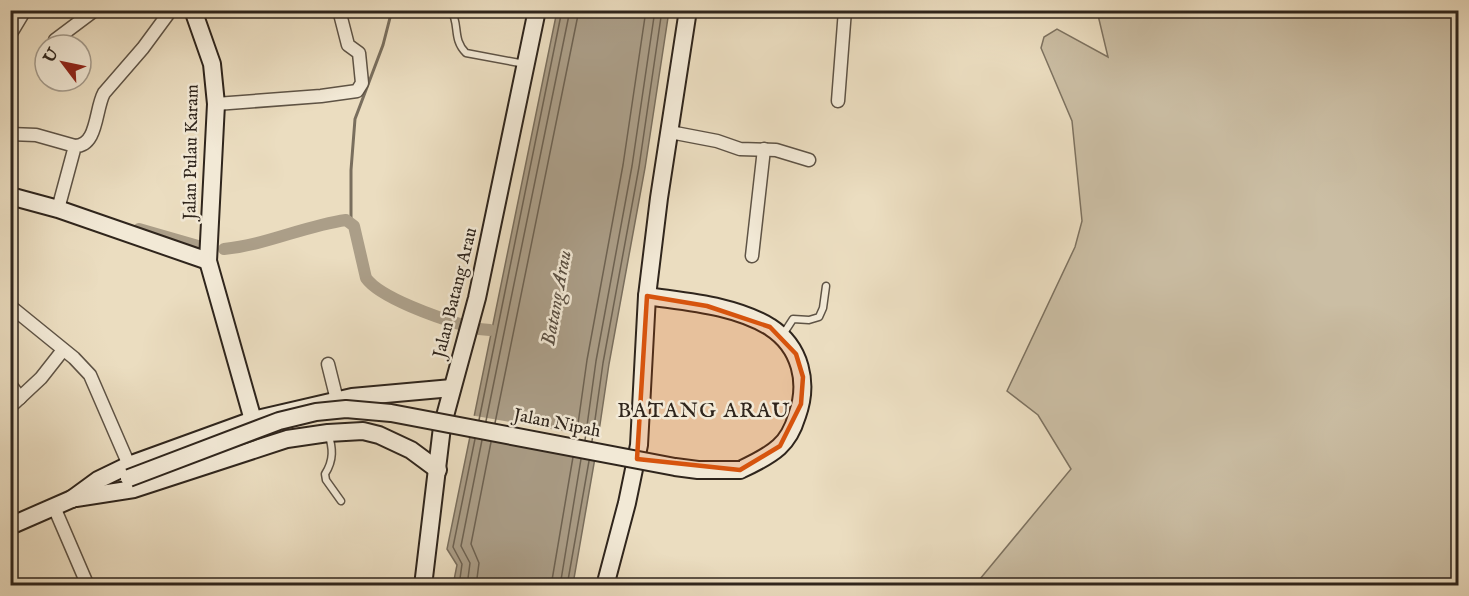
<svg xmlns="http://www.w3.org/2000/svg" width="1469" height="596" viewBox="0 0 1469 596" font-family="'IM FELL English',serif">
	<style>
		.green { fill: #cbbea4; stroke: #7d7260; stroke-width: 1.5 }
		.water { fill: #ab9e88; stroke: #796e5d; stroke-width: 1.5 }
		.pier { fill: #ebddc0 }
		.lines { fill: none; stroke-linecap: round; stroke-linejoin: round }
		.shore { stroke: #6d6252; stroke-width: 1.5 }
		.stream { stroke: #796e5d; stroke-width: 3 }
		.canal { stroke: #ab9e88; stroke-width: 12 }
		.lane-casing { stroke: #5e5345; stroke-width: 9 }
		.street-casing { stroke: #5e5345; stroke-width: 15 }
		.secondary-casing { stroke: #2f251c; stroke-width: 20 }
		.lane { stroke: #f2e9d6; stroke-width: 6 }
		.street { stroke: #f2e9d6; stroke-width: 12 }
		.secondary { stroke: #f2e9d6; stroke-width: 16 }
		.secondary-bridge-casing { stroke: #2f251c; stroke-width: 20; stroke-linecap: butt }
		.secondary-bridge { stroke: #f2e9d6; stroke-width: 16 }
		.marked { fill: #d6540e; fill-opacity: 0.2; stroke: #d6540e; stroke-width: 4.5; stroke-linejoin: round }
		.labels { text-anchor: middle; dominant-baseline: central; stroke-width: 5; stroke-linejoin: round; paint-order: stroke }
		.street-label { font-size: 18px; fill: #2f251c; stroke: #f2e9d6 }
		.water-label { font-size: 20px; font-style: italic; fill: #5a4f42; stroke: #f2e9d6 }
		.quarter-label { font-size: 21px; letter-spacing: 1.5px; fill: #2f251c; stroke: #f2e9d6 }
	</style>
	<rect width="100%" height="100%" fill="#ebddc0"/>
	<filter id="stains"><feTurbulence type="fractalNoise" baseFrequency=".00333" numOctaves="4"/><feColorMatrix values="0 0 0 0 .2 0 0 0 0 .09 0 0 0 0 .02 0 0 0 .5 -.17"/></filter>
	<radialGradient id="worn" r=".72"><stop offset=".6" stop-color="#630" stop-opacity="0"/><stop offset="1" stop-color="#630" stop-opacity=".3"/></radialGradient>
	<polygon class="green" points="1097,11 1458,11 1458,585 975,585 1071,469 1038,415 1007,391 1075,247 1082,221 1072,121 1041,48 1044,37 1057,29 1108,57"/>
	<polygon class="water" points="557,11 669,11 645,168 609,364 595,458 573,584 575,585 453,585 457,565 447,549"/>
	<polygon class="pier" points="470,415 602,438 599,456 467,432"/>
	<g class="lines">
		<g class="shore">
			<polyline points="479,420 562,10"/>
			<polyline points="486,421 570,10"/>
			<polyline points="495,423 579,10"/>
			<polyline points="576,438 587,360 623,165 646,10"/>
			<polyline points="585,440 596,361 632,166 655,10"/>
			<polyline points="592,441 603,363 639,167 662,10"/>
			<polyline points="459,586 462,564 453,547 475,439"/>
			<polyline points="467,586 470,563 461,546 482,440"/>
			<polyline points="476,586 479,563 471,544 491,442"/>
			<polyline points="551,586 573,457"/>
			<polyline points="560,586 581,459"/>
			<polyline points="567,586 589,461"/>
		</g>
		<polyline class="stream" points="351,222 351,170 355,119 383,45 392,10"/>
		<g class="canal">
			<polyline points="139,229 205,248"/>
			<path d="M224,249C266,245 304,226 346,220L354,226L366,278C380,298 439,318 463,325"/>
			<polyline points="479,329 490,330"/>
		</g>
		<defs>
			<g id="lane">
				<path d="M451,10C460,25 452,39 466,53L525,64"/>
				<polyline points="782,336 793,319 809,320 819,317 823,308 826,286"/>
				<path d="M328,433C333,448 334,460 325,474L326,480L341,501"/>
			</g>
			<g id="street">
				<polyline points="10,35 25,10"/>
				<polyline points="55,40 95,10"/>
				<polyline points="838,101 845,10"/>
				<polyline points="216,104 321,96 357,91 362,83 359,53 348,45 339,10"/>
				<polyline points="670,132 717,141 740,149 776,150 809,160"/>
				<polyline points="10,134 36,135 75,146"/>
				<path d="M58,209L75,146C98,146 95,109 104,93L143,48L171,10"/>
				<polyline points="752,256 764,149"/>
				<polyline points="10,306 74,358 90,375 129,465"/>
				<polyline points="328,364 337,400"/>
				<polyline points="10,384 20,398"/>
				<polyline points="10,407 41,378 63,350"/>
				<polyline points="54,507 88,586"/>
			</g>
			<g id="secondary">
				<polyline points="193,10 212,64 216,104 208,261 253,420"/>
				<polyline points="10,196 58,209 208,261"/>
				<path d="M647,296C687,302 734,305 770,327C801,347 809,383 797,416C794,426 788,439 779,447C768,457 753,464 740,470"/>
				<polyline points="76,498 134,489 287,439 328,433 363,431 379,435 411,450 438,470"/>
				<polyline points="72,499 98,480 129,465 253,420 352,397 452,388"/>
				<polyline points="10,526 81,495"/>
				<polyline points="423,586 442,427 477,298 537,10"/>
				<polyline points="605,586 627,503 639,445 647,296 659,198 688,10"/>
			</g>
		</defs>
		<use href="#lane" class="lane-casing"/>
		<use href="#street" class="street-casing"/>
		<use href="#secondary" class="secondary-casing"/>
		<use href="#lane" class="lane"/>
		<use href="#street" class="street"/>
		<use href="#secondary" class="secondary"/>
		<defs>
			<polyline id="secondary-bridge" points="129,478 279,421 316,412 346,409 391,413 675,467 698,470 740,470"/>
		</defs>
		<use href="#secondary-bridge" class="secondary-bridge-casing"/>
		<use href="#secondary-bridge" class="secondary-bridge"/>
	</g>
	<path class="marked" d="M647,296L707,306L770,327L796,354L803,377L801,404L780,446L740,470L637,459Z"/>
	<g class="labels">
		<g class="street-label">
			<text transform="translate(192 152) rotate(-89)">Jalan Pulau Karam</text>
			<text transform="translate(456 293) rotate(-76)">Jalan Batang Arau</text>
			<text transform="translate(557 424) rotate(11)">Jalan Nipah</text>
		</g>
		<g class="water-label">
			<text transform="translate(557 298) rotate(-80)">Batang Arau</text>
		</g>
		<g class="quarter-label">
			<text x="704" y="411">BATANG ARAU</text>
		</g>
	</g>
	<rect width="1469" height="596" fill="none" stroke="#ebddc0" stroke-width="36"/>
	<rect x="12" y="12" width="1445" height="572" fill="none" stroke="#2f251c" stroke-width="3"/>
	<rect x="18" y="18" width="1433" height="560" fill="none" stroke="#2f251c" stroke-width="1.5"/>
	<g transform="translate(63 63) rotate(302)"><circle r="28" fill="#f2e9d6" stroke="#a49b8c" stroke-width="1.5"/>
	<path d="M0-4.5L10 22L0 15L-10 22Z" fill="#8f2418"/>
	<text y="-9" font-size="16" font-weight="bold" text-anchor="middle" fill="#2f251c">U</text>
	</g>
	<rect width="100%" height="100%" filter="url(#stains)"/>
	<rect width="100%" height="100%" fill="url(#worn)"/>
</svg>
